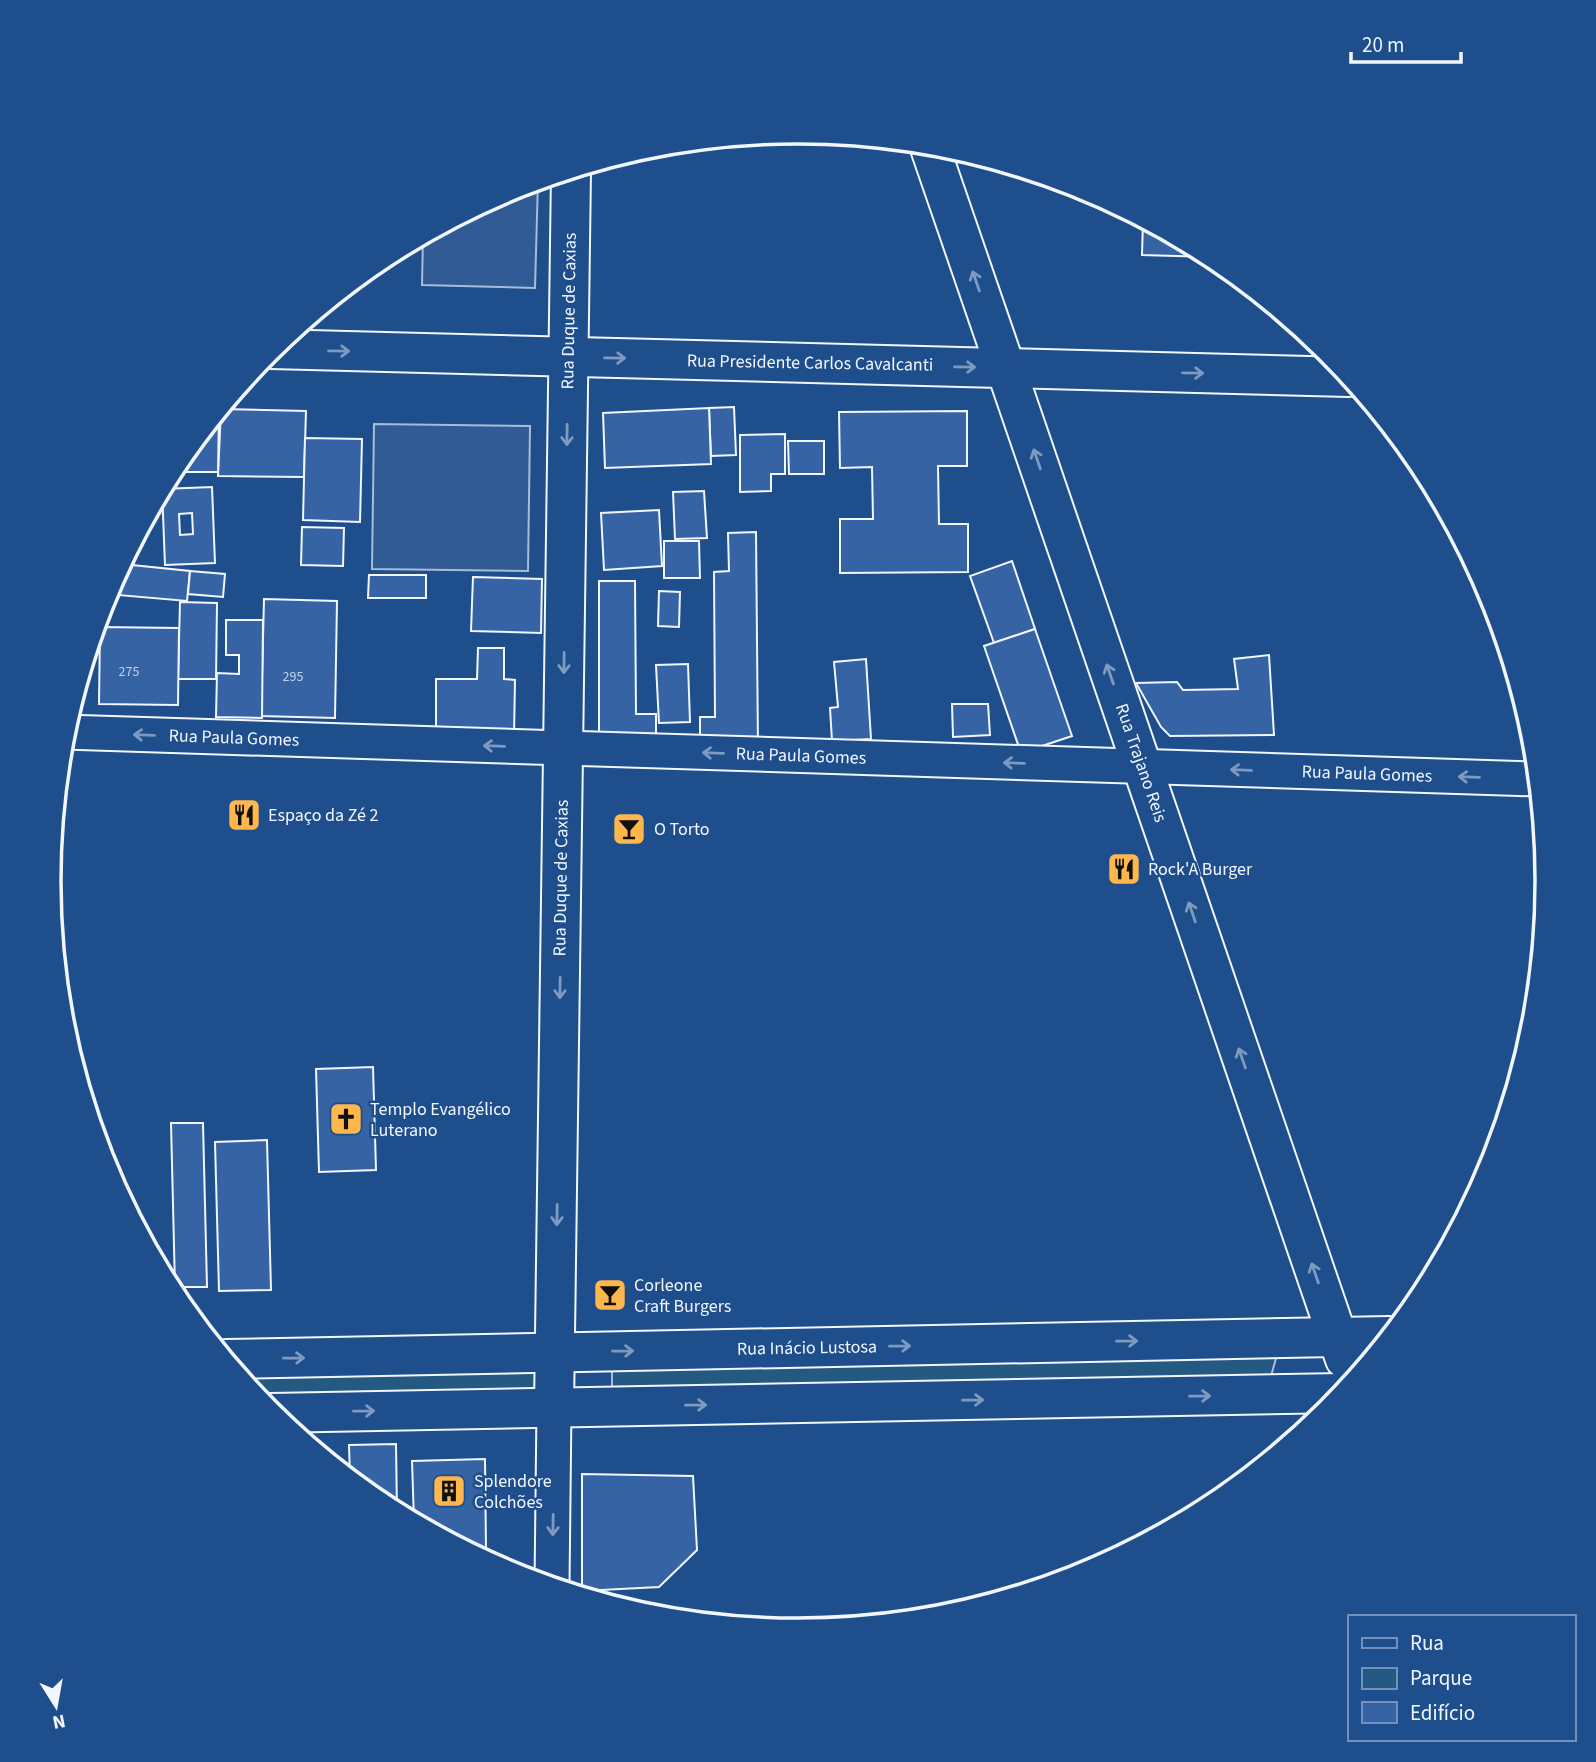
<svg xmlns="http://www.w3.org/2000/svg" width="1596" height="1762" viewBox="0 0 1596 1762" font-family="'Source Sans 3',sans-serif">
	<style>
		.green { fill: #245a82; stroke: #a8bbd7; stroke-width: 2 }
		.parking { fill: #305b95; stroke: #a8bbd7; stroke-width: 2 }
		.building { fill: #3563a3; stroke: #f2f6ff; stroke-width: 2; fill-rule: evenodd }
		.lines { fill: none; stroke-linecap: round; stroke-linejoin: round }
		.street-casing { stroke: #f2f6ff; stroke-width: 37 }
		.secondary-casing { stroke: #f2f6ff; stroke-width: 42 }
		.primary-casing { stroke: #f2f6ff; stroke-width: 42 }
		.street { stroke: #1f4e8c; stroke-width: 33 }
		.secondary { stroke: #1f4e8c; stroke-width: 38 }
		.primary { stroke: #1f4e8c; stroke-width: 38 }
		.oneway { stroke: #7e9ac0 }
		.labels { text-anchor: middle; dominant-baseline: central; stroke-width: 5; stroke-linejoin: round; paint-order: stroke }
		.number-label { font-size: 14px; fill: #c3d1e8 }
		.street-label { font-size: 18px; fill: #f2f6ff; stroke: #1f4e8c }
		.poi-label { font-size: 18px; fill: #f2f6ff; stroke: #1f4e8c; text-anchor: start }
		.rim { fill: none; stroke: #f2f6ff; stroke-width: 3.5 }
	</style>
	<rect width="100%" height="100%" fill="#1f4e8c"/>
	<g class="green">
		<polygon points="1280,1344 1268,1387 612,1396 612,1356"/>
		<polygon points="538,1356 539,1409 268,1410 227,1361"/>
	</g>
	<g class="parking">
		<polygon points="538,181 535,288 422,285 423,236 512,189"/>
		<polygon points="374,424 530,426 528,571 372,569"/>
	</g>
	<g class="building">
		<polygon points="1143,220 1211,257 1142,255"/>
		<polygon points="734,407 736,455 711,456 709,408"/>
		<polygon points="709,408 711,464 605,468 603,413"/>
		<polygon points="221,409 306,411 304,477 218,476"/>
		<polygon points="219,411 218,472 172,472 175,465"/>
		<polygon points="967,411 967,466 938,466 939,524 968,524 968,572 840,573 840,519 873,519 872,467 840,468 839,412"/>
		<polygon points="785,434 785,474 771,474 771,491 740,492 740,435"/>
		<polygon points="305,438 362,439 360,522 303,520"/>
		<polygon points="788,441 824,441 824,474 789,474"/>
		<path d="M212,487L215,563L165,565L162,489ZM192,513L193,534L180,535L179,514Z"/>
		<polygon points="704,491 707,538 675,539 673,492"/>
		<polygon points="659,510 662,566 604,570 601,513"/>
		<polygon points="302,527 344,528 343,566 301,565"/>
		<polygon points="756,532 758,748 700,748 700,717 715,717 714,572 729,571 728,533"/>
		<polygon points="664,541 699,541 700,578 664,578"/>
		<polygon points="1012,561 1035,629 994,643 970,576"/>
		<polygon points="122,564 190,571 187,601 106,594"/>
		<polygon points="190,571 225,574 223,597 188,594"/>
		<polygon points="369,575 426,575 426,598 368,598"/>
		<polygon points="473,577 542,579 541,633 471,631"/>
		<polygon points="599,581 635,581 636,714 656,714 656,741 599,737"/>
		<polygon points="659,591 680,592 679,627 658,626"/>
		<polygon points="264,599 337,601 335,718 261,716"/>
		<polygon points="180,602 217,603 216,679 178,679"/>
		<polygon points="226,620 263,620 262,718 216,717 217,673 239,674 239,655 226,655"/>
		<polygon points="100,627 179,628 178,705 99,704"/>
		<polygon points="1035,629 1072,736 1021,753 984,646"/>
		<polygon points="478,648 504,648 504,679 515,680 514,737 436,736 436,679 477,679"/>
		<polygon points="1269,655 1274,735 1170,736 1161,727 1136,683 1177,682 1183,690 1238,689 1234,659"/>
		<polygon points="866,659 871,739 832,741 830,708 838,707 834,662"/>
		<polygon points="688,664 690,722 659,723 656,665"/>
		<polygon points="952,704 988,704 990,735 953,737"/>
		<polygon points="373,1067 376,1170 319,1172 316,1069"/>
		<polygon points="171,1123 203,1123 207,1287 175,1287"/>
		<polygon points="267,1140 271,1290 219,1291 215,1142"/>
		<polygon points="396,1444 397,1512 350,1478 349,1445"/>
		<polygon points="485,1459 486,1550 469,1551 414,1521 412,1461"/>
		<polygon points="582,1474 693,1476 697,1550 659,1587 582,1591"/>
	</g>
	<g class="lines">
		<defs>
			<g id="street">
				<polyline points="64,732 1537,779"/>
				<polyline points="552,1585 554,1408"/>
			</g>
			<g id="secondary">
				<polyline points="929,145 1006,369"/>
				<polyline points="554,1408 571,171"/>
			</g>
			<g id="primary">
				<polyline points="271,349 1349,377"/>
				<polyline points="1006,369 1345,1359"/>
				<polyline points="226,1359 1389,1336"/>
				<polyline points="271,1413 1342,1393"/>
			</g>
		</defs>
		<use href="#street" class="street-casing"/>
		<use href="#secondary" class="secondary-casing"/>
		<use href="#primary" class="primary-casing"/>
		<use href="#street" class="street"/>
		<use href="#secondary" class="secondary"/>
		<use href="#primary" class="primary"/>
	</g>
	<defs><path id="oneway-shaft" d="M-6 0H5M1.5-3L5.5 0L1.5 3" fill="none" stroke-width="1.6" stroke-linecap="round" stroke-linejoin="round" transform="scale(1.75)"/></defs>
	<g class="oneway">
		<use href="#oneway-shaft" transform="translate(976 281) rotate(-109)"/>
		<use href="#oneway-shaft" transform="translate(339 351) rotate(1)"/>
		<use href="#oneway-shaft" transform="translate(615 358) rotate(1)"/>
		<use href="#oneway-shaft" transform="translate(965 367) rotate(1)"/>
		<use href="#oneway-shaft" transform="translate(1193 373) rotate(1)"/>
		<use href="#oneway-shaft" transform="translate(567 435) rotate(91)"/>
		<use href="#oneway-shaft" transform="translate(1037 459) rotate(-109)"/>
		<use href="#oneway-shaft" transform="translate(564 663) rotate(91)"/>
		<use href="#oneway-shaft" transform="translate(1110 674) rotate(-109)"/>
		<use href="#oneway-shaft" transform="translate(144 735) rotate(-178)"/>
		<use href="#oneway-shaft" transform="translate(494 746) rotate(-178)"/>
		<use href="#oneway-shaft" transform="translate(713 753) rotate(-178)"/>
		<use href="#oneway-shaft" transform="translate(1014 763) rotate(-178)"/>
		<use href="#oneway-shaft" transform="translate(1241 770) rotate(-178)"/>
		<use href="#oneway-shaft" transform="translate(1469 777) rotate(-178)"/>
		<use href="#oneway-shaft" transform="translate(1192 912) rotate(-109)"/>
		<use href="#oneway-shaft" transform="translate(560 988) rotate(91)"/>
		<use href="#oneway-shaft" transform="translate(1242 1058) rotate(-109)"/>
		<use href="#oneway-shaft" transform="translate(557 1215) rotate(91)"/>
		<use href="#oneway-shaft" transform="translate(1315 1273) rotate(-109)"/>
		<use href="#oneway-shaft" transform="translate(1127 1341) rotate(-1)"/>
		<use href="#oneway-shaft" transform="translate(900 1346) rotate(-1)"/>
		<use href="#oneway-shaft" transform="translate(623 1351) rotate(-1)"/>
		<use href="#oneway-shaft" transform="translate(294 1358) rotate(-1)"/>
		<use href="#oneway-shaft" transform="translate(1200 1396) rotate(-1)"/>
		<use href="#oneway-shaft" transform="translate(973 1400) rotate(-1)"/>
		<use href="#oneway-shaft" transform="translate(696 1405) rotate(-1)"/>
		<use href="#oneway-shaft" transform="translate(364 1411) rotate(-1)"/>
		<use href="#oneway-shaft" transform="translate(553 1525) rotate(91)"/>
	</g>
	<defs>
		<symbol id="restaurant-square" viewBox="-11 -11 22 22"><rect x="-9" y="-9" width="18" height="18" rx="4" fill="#ffb74d" stroke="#1f4e8c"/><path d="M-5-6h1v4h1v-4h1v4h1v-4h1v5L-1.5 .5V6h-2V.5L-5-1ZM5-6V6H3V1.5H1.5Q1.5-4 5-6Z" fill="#111"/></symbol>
		<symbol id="bar-square" viewBox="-11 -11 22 22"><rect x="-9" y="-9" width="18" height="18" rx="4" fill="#ffb74d" stroke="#1f4e8c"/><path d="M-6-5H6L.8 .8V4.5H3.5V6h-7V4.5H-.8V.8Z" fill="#111"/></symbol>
		<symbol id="church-square" viewBox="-11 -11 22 22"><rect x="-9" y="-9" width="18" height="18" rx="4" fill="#ffb74d" stroke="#1f4e8c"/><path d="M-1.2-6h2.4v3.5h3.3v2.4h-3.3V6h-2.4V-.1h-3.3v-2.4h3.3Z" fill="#111"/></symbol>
		<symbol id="building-square" viewBox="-11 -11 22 22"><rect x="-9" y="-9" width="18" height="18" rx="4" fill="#ffb74d" stroke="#1f4e8c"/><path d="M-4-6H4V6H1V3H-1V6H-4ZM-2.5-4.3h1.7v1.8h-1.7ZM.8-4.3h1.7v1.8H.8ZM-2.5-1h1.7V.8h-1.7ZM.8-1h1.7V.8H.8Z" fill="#111"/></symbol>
	</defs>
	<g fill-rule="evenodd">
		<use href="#restaurant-square" x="225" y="796" width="38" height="38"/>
		<use href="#bar-square" x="610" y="810" width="38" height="38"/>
		<use href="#restaurant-square" x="1105" y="850" width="38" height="38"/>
		<use href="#church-square" x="327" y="1100" width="38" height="38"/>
		<use href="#bar-square" x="591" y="1276" width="38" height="38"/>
		<use href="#building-square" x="430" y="1472" width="38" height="38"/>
	</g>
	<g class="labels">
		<g class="number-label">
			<text x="129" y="672">275</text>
			<text x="293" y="677">295</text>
		</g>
		<g class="street-label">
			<text transform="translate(569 311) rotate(-89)">Rua Duque de Caxias</text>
			<text transform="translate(810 363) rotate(1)">Rua Presidente Carlos Cavalcanti</text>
			<text transform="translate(234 738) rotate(2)">Rua Paula Gomes</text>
			<text transform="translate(801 756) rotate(2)">Rua Paula Gomes</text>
			<text transform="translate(1141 763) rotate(71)">Rua Trajano Reis</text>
			<text transform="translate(1367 774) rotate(2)">Rua Paula Gomes</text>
			<text transform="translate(561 878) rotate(-89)">Rua Duque de Caxias</text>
			<text transform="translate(807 1348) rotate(-1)">Rua Inácio Lustosa</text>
		</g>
		<g class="poi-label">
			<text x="268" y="815">Espaço da Zé 2</text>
			<text x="654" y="829">O Torto</text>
			<text x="1148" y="869">Rock'A Burger</text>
			<text x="370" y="1109">Templo Evangélico<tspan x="370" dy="21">Luterano</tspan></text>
			<text x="634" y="1285">Corleone<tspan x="634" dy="21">Craft Burgers</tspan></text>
			<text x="474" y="1481">Splendore<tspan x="474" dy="21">Colchões</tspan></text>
		</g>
	</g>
	<path d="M0 0H1596V1762H0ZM61 881a737 737 0 1 1 1474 0a737 737 0 1 1-1474 0Z" fill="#1f4e8c" fill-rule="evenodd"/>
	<path class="rim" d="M61 881a737 737 0 1 1 1474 0a737 737 0 1 1-1474 0Z"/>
	<rect x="1348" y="1615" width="228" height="126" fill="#1f4e8c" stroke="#7391ba" stroke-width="2"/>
	<rect x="1362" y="1638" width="35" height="10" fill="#1f4e8c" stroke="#7391ba" stroke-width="2"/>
	<text x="1410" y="1650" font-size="21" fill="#f2f6ff">Rua</text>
	<rect x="1362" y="1668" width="35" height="21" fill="#245a82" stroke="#7391ba" stroke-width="2"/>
	<text x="1410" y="1685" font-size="21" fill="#f2f6ff">Parque</text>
	<rect x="1362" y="1702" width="35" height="21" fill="#3563a3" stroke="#7391ba" stroke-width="2"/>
	<text x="1410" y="1720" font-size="21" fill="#f2f6ff">Edifício</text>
	<g transform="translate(56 1706) rotate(169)" stroke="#1f4e8c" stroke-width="5" paint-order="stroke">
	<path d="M0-5L12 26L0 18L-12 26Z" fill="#f2f6ff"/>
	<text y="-10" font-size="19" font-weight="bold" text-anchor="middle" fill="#f2f6ff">N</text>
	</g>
	<path d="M1351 52v10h110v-10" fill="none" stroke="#f2f6ff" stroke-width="3.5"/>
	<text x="1362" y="52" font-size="21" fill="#f2f6ff" stroke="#1f4e8c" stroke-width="5" paint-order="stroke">20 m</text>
</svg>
